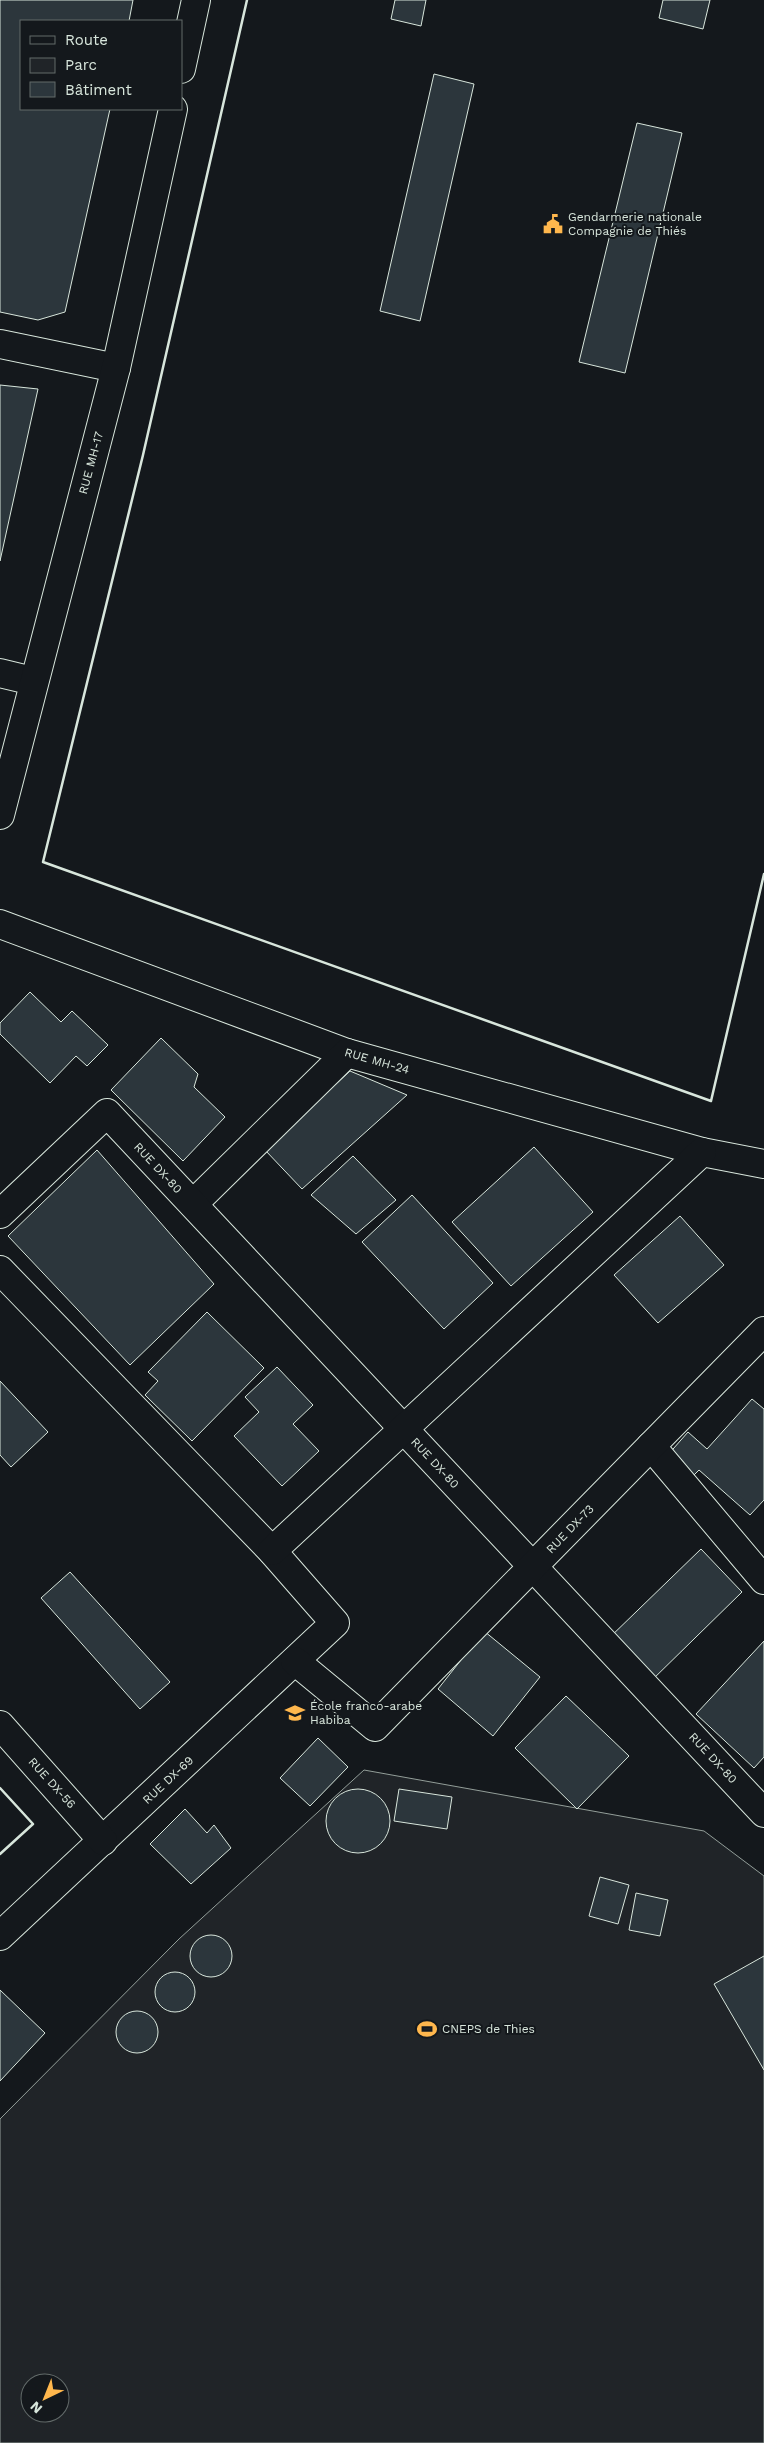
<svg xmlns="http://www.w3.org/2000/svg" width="764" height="2443" viewBox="0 0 764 2443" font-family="'Work Sans',sans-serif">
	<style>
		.green { fill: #202428; stroke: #939e99; fill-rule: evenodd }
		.building { fill: #2c363c; stroke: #d8e6dc }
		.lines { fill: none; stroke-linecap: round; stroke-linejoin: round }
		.street-casing { stroke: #d8e6dc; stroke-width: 30 }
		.street { stroke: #14181c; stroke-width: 28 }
		.wall { stroke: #d8e6dc; stroke-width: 2.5 }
		.labels { text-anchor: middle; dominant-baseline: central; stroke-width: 4; stroke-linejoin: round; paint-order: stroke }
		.poi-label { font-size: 12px; fill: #d8e6dc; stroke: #14181c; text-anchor: start }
		.street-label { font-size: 12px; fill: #d8e6dc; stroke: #14181c }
	</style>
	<rect width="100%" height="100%" fill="#14181c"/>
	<path class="green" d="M364,1770L704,1831L764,1876V2443H0V2119L179,1939ZM30,2383H60V2413H30Z"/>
	<g class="building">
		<polygon points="0,0 133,0 129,21 21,21 21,109 110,109 65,312 38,320 0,312"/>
		<polygon points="395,0 426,0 421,26 391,19"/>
		<polygon points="663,0 710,0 703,29 659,18"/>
		<polygon points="434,74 474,84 420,321 380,311"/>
		<polygon points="637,123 682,133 625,373 579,362"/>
		<polygon points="0,385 38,389 0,561"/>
		<polygon points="30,992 61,1022 72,1011 108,1045 87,1066 76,1056 50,1083 0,1034 0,1023"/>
		<polygon points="161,1038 198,1074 194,1087 225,1117 183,1161 111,1090"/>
		<polygon points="350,1071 407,1095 302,1189 265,1150"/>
		<polygon points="534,1147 593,1212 511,1286 452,1222"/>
		<polygon points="97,1150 214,1284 130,1365 8,1236"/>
		<polygon points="353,1156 396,1200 356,1234 311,1195"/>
		<polygon points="412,1195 493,1283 444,1329 362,1242"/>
		<polygon points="680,1216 724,1265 658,1323 614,1275"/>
		<polygon points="207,1312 264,1368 192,1441 145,1395 158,1381 148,1372"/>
		<polygon points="277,1367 313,1405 293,1424 319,1451 282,1486 234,1436 259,1412 245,1397"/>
		<polygon points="0,1381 48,1432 11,1467 0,1455"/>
		<polygon points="752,1399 764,1409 764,1500 750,1515 699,1470 691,1478 666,1457 688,1432 707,1449"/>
		<polygon points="701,1549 742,1592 648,1684 606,1641"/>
		<polygon points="70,1572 170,1682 140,1709 41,1598"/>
		<polygon points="484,1631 540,1677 493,1736 438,1689"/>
		<polygon points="764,1641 764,1757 754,1768 696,1714"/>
		<polygon points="566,1696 629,1756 577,1809 515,1748"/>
		<polygon points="318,1738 348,1767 310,1806 280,1778"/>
		<circle cx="358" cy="1821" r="32"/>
		<polygon points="399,1789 452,1797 447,1829 394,1821"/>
		<polygon points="185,1809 207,1833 214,1825 231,1848 191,1884 150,1844"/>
		<polygon points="600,1877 629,1885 618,1924 589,1916"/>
		<polygon points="636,1893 668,1900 660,1936 629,1930"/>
		<circle cx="211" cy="1956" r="21"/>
		<polygon points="764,1956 764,2070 714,1984"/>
		<circle cx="175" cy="1992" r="20"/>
		<polygon points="0,1990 45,2033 0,2081"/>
		<circle cx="137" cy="2032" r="21"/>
	</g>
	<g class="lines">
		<defs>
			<g id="street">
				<polyline points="181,69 196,0"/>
				<polyline points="0,344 116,368"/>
				<polyline points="0,673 33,681"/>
				<polyline points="0,815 116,368 173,109"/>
				<polyline points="0,924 347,1053 702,1152 764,1164"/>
				<polyline points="193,1204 347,1053"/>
				<polyline points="0,1214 107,1113 764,1813"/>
				<polyline points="0,1270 272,1551 335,1623 0,1936"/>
				<polyline points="651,1446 764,1580"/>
				<polyline points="272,1551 702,1152"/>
				<polyline points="295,1661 375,1727 764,1331"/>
				<polyline points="0,1725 103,1841"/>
			</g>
		</defs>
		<use href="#street" class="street-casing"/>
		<use href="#street" class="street"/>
		<g class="wall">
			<polyline points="247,0 143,455 43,862 711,1101 764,874"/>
			<polyline points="0,1788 33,1824 0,1854"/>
		</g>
	</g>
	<defs>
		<symbol id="civic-bare" viewBox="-9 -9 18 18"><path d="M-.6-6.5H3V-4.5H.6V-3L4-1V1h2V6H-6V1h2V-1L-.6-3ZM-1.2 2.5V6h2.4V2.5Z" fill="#ffb74d" stroke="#14181c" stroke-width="2.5" paint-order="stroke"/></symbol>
		<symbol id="school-bare" viewBox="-9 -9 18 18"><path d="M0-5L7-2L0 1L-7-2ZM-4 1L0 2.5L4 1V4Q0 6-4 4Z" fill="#ffb74d" stroke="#14181c" stroke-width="2.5" paint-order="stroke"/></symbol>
		<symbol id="stadium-bare" viewBox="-9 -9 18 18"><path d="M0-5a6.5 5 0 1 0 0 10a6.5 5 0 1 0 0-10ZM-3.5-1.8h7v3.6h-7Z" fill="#ffb74d" stroke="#14181c" stroke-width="2.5" paint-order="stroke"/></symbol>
	</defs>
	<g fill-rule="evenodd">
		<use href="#civic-bare" x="539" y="210" width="28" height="28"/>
		<use href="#school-bare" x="281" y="1699" width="28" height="28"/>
		<use href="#stadium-bare" x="413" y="2015" width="28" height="28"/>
	</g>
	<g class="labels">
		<g class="poi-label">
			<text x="568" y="217">Gendarmerie nationale<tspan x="568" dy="14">Compagnie de Thiés</tspan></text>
			<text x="310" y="1706">École franco-arabe<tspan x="310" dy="14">Habiba</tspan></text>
			<text x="442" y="2029">CNEPS de Thies</text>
		</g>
		<g class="street-label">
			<text transform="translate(91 463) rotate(-75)">RUE MH-17</text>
			<text transform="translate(377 1061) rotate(16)">RUE MH-24</text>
			<text transform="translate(158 1168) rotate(47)">RUE DX-80</text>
			<text transform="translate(435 1463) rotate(47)">RUE DX-80</text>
			<text transform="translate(570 1529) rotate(-46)">RUE DX-73</text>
			<text transform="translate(713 1758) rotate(47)">RUE DX-80</text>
			<text transform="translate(168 1780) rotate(-43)">RUE DX-69</text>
			<text transform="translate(52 1783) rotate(48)">RUE DX-56</text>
		</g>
	</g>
	<rect x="20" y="20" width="162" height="90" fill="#14181c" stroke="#626a69"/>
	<rect x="30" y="36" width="25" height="8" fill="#14181c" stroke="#626a69"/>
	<text x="65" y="45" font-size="15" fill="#d8e6dc">Route</text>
	<rect x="30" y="58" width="25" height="15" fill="#202428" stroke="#626a69"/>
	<text x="65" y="70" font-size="15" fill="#d8e6dc">Parc</text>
	<rect x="30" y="82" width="25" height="15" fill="#2c363c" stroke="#626a69"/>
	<text x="65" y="95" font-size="15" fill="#d8e6dc">Bâtiment</text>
	<g transform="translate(45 2398) rotate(223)"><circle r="24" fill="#14181c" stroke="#626a69"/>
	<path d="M0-4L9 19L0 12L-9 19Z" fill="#ffb74d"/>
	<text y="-8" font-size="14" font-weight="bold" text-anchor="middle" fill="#d8e6dc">N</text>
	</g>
</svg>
